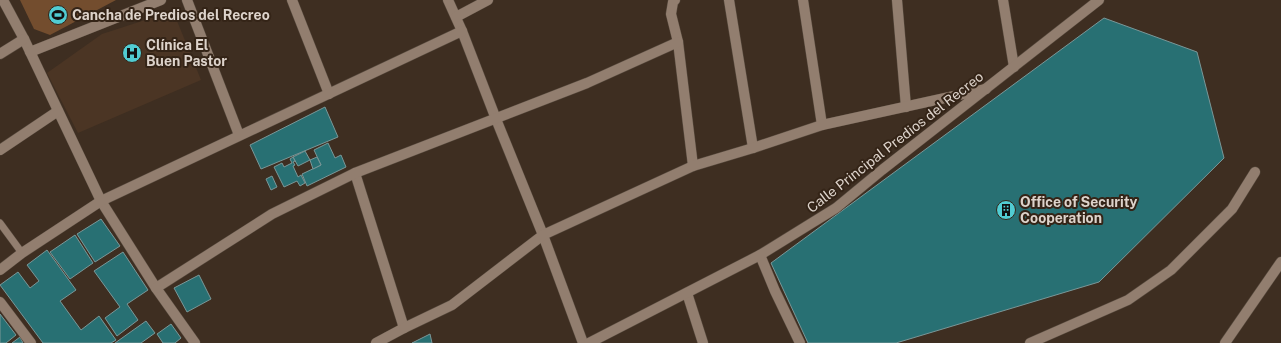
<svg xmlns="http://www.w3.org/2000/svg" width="1281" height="343" viewBox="0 0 1281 343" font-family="'Public Sans',sans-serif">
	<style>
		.built { fill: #4b3524 }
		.green { fill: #734d2e }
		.building { fill: #287073; stroke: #7a9798 }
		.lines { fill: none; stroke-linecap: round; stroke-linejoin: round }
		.service-casing { stroke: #584b3f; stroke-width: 8 }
		.minor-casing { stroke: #584b3f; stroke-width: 11 }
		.service { stroke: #927e6f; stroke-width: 7 }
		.minor { stroke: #927e6f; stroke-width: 10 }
		.labels { text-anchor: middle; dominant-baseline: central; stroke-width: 4; stroke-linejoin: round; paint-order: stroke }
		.poi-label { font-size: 14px; font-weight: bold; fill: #ddd3cb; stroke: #342417; text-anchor: start }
		.street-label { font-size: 14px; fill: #ddd3cb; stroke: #342417 }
	</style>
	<rect width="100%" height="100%" fill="#3e2e21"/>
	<polygon class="built" points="173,11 201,80 78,133 47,73 102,34"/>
	<polygon class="green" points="20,0 116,0 50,35 34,29"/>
	<g class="building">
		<polygon points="1104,18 1197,52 1224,158 1099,282 896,343 808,343 771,263"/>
		<polygon points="325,107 338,137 261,169 250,145"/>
		<polygon points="328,143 335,158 341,155 346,167 307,186 302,174 321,165 314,150"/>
		<polygon points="305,151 310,160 298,166 293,157"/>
		<polygon points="293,157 295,161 293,162 295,165 293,166 298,177 301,175 305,183 300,186 297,181 284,187 274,167 282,163 284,167 292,163 290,159"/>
		<polygon points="317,157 321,165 313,169 310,160"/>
		<polygon points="272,176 277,187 271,190 266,179"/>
		<polygon points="101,219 120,246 95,262 77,234"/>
		<polygon points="75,235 93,263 70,279 50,252"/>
		<polygon points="47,250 76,290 60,301 81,330 99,316 116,340 111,343 43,343 0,285 18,272 30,288 39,281 27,265"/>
		<polygon points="123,252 148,290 127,304 138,320 117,336 105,318 120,307 94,271"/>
		<polygon points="199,275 211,299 187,312 174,288"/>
		<polygon points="0,314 16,335 6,343 0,343"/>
		<polygon points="146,321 155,333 141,343 115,343"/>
		<polygon points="171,324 181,338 175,343 163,343 157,334"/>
		<polygon points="430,334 432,343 412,343"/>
		<polygon points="20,337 23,343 12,343"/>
	</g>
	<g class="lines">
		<defs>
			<polyline id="service" points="0,223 22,253"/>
			<g id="minor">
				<polyline points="3,0 24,39 101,201 156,288 195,343"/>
				<polyline points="187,0 239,135"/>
				<polyline points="292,0 329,94"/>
				<polyline points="448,0 462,31 496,119 543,235 583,343"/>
				<polyline points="675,0 673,2 671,14 678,42 693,166"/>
				<polyline points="729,0 753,148"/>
				<polyline points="803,0 822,125"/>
				<polyline points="897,0 906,107"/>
				<polyline points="1003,0 1014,67"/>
				<polyline points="456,17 488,0"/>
				<polyline points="30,52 161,0"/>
				<polyline points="0,54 24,39"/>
				<polyline points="0,150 58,111"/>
				<polyline points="355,173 404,328 376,343"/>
				<polyline points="760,255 775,291 800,343"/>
				<polyline points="0,270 22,253 101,201 462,31"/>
				<polyline points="156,288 272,214 355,173 587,83 678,42"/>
				<polyline points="687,293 703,343"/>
				<polyline points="0,302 31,343"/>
				<polyline points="404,328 452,305 543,235 693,166 753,148 822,125 986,89"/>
				<polyline points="589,343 760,255 836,208 882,170 1099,0"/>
				<polyline points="1030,343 1128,300 1171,270 1232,209 1255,172"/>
				<polyline points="1225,343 1281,262"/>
			</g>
		</defs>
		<use href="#service" class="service-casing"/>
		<use href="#minor" class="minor-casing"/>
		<use href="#service" class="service"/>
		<use href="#minor" class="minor"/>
	</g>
	<defs>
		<symbol id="stadium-disc" viewBox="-11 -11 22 22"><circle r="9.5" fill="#51ccd2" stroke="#342417"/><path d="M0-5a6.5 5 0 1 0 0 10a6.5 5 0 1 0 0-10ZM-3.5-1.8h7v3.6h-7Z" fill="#111"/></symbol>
		<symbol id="hospital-disc" viewBox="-11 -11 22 22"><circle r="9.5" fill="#51ccd2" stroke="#342417"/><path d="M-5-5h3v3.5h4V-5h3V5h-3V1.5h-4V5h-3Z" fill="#111"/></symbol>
		<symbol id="building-disc" viewBox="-11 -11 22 22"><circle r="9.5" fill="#51ccd2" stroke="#342417"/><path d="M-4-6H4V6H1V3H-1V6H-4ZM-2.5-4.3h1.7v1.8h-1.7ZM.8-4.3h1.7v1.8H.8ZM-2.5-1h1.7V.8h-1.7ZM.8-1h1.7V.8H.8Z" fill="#111"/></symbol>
	</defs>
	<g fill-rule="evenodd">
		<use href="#stadium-disc" x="47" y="4" width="22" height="22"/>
		<use href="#hospital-disc" x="121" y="42" width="22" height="22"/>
		<use href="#building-disc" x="995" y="199" width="22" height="22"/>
	</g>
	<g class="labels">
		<g class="poi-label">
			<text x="72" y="15">Cancha de Predios del Recreo</text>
			<text x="146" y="45">Clínica El<tspan x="146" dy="16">Buen Pastor</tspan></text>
			<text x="1020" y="202">Office of Security<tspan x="1020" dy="16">Cooperation</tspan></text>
		</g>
		<g class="street-label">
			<text transform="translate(895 142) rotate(-38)">Calle Principal Predios del Recreo</text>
		</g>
	</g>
</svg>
